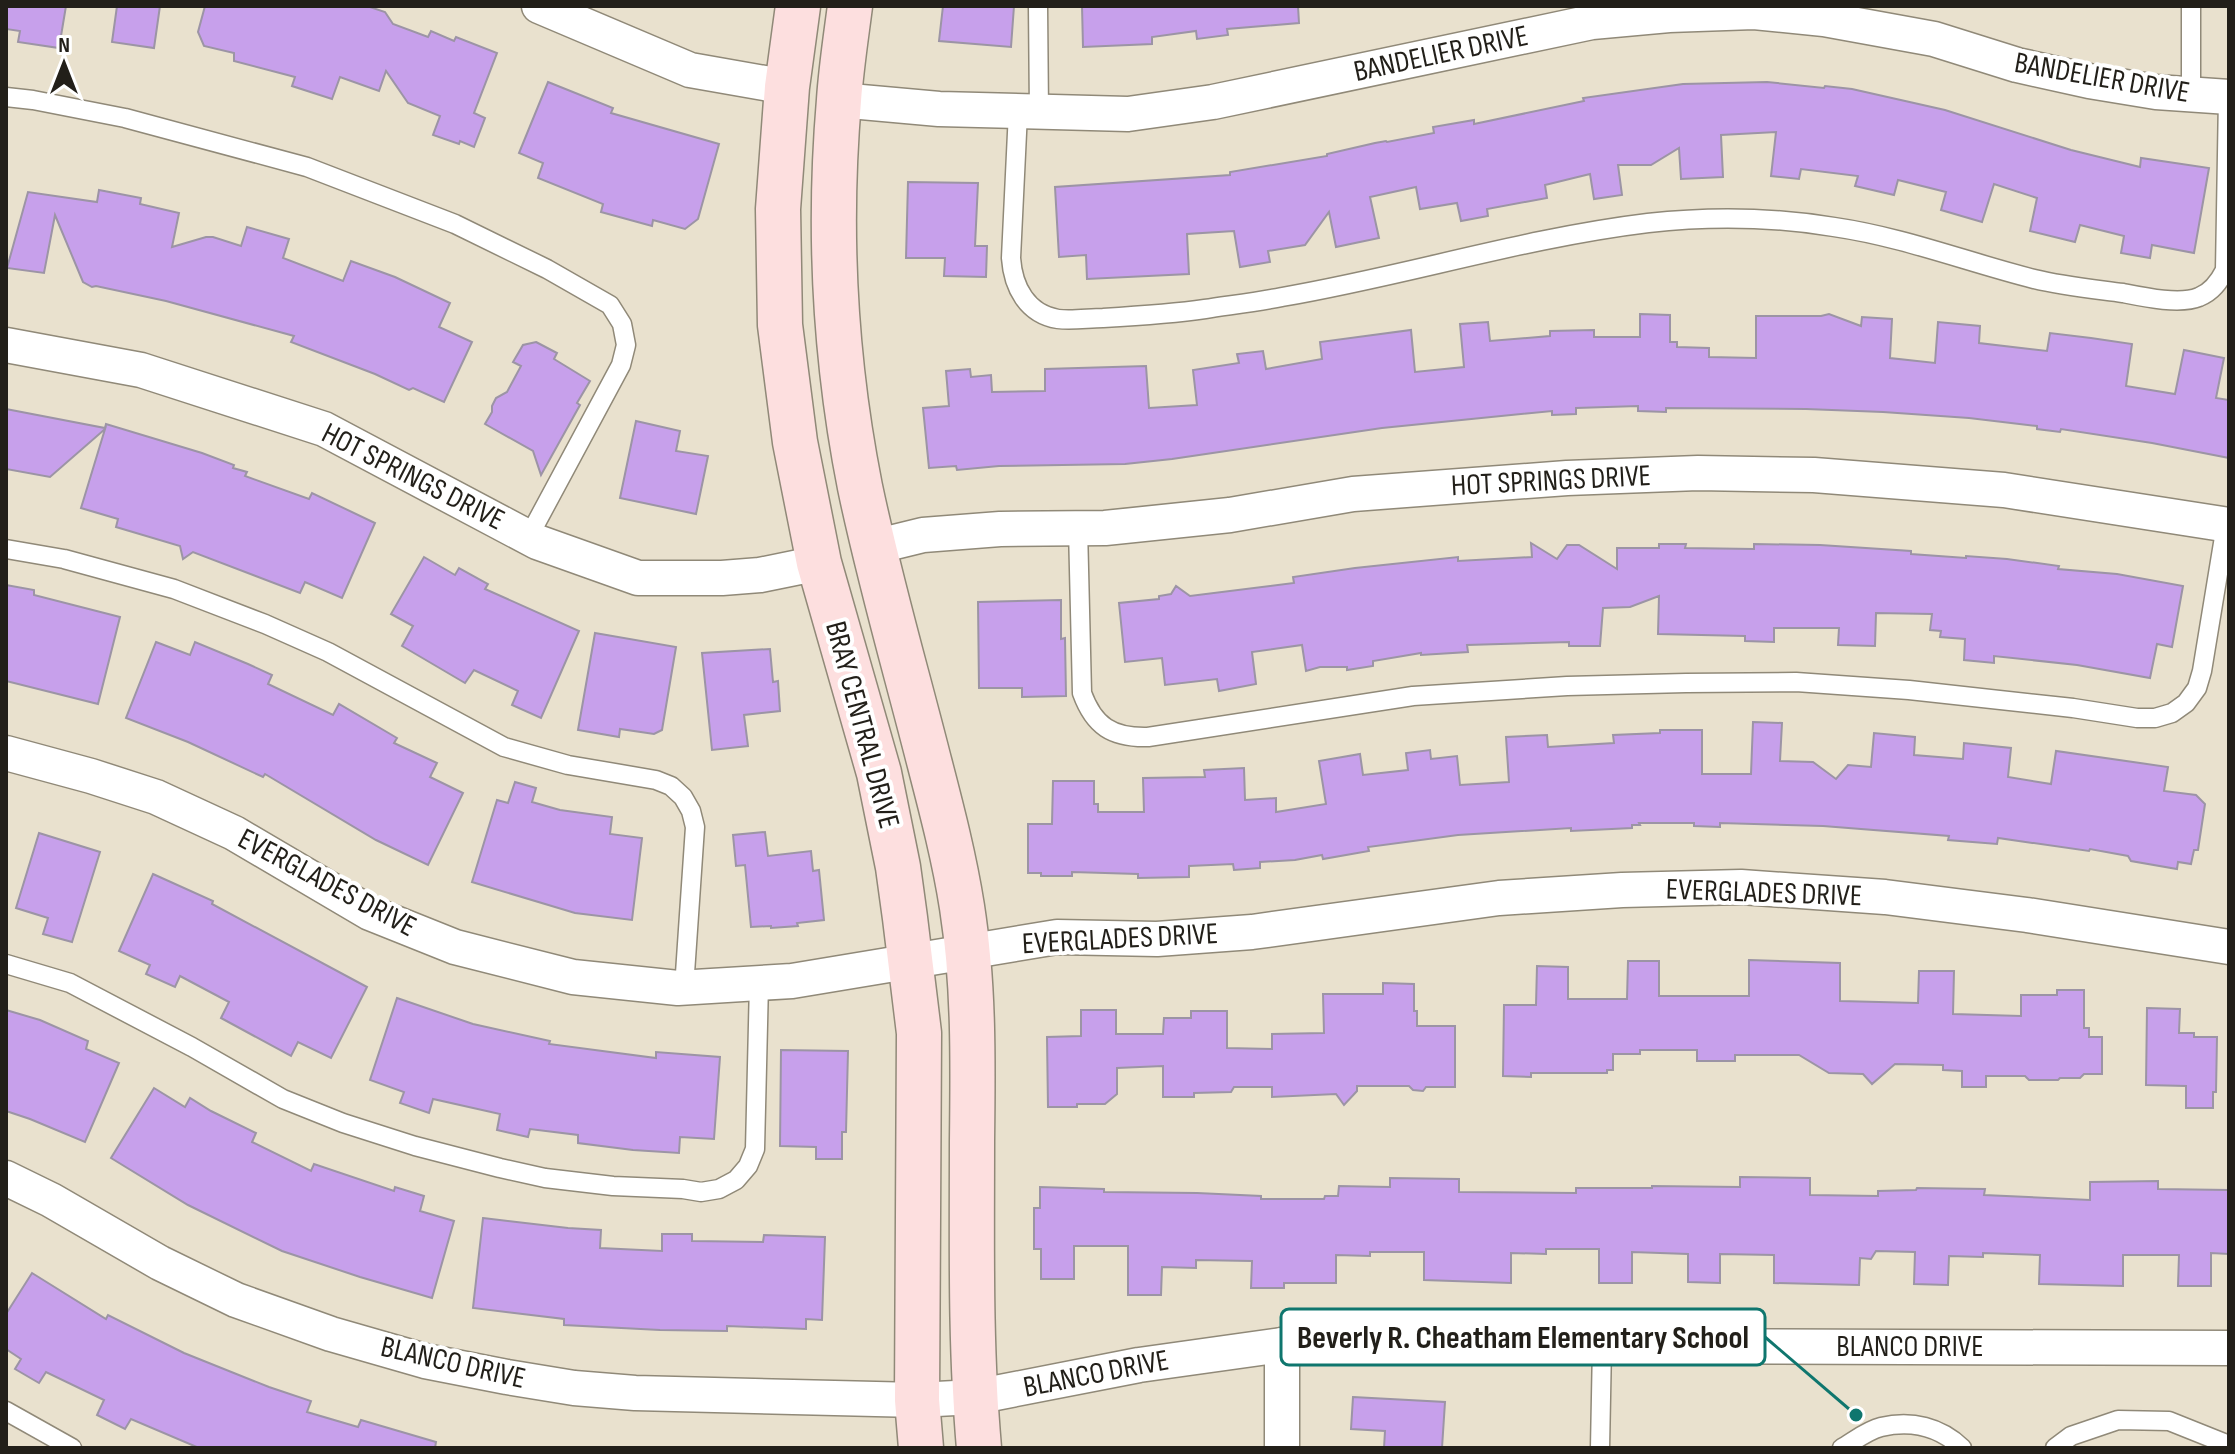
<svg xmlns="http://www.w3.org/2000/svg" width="2235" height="1454" viewBox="0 0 2235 1454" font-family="'Sofia Sans Condensed',sans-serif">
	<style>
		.building { fill: #c7a0eb; stroke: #9c94a5; stroke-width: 2 }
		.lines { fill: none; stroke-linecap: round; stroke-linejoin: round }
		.lane-casing { stroke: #908978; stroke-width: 21 }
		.street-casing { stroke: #908978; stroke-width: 37 }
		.secondary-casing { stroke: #908978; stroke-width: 47 }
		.lane { stroke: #fff; stroke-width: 18 }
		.street { stroke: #fff; stroke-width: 34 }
		.secondary { stroke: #fddfdf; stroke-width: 44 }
		.labels { text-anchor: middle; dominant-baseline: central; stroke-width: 8; stroke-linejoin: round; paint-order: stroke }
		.street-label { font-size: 30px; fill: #221f19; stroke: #fff }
		.leader { fill: none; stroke: #0f766e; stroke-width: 3 }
		.callout-dot { fill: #0f766e; stroke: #fff; stroke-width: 3 }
		.callout { fill: #fff; stroke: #0f766e; stroke-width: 3 }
		.callout-label { font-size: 32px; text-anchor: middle; font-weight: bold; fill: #221f19 }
	</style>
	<rect width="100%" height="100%" fill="#e9e1ce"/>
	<g class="building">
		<polygon points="6,6 66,6 59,48 18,42 20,31 6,29"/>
		<polygon points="117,6 160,6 154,48 112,42"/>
		<polygon points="205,6 367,6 385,12 393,24 428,37 431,31 454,41 456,37 497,53 474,113 485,118 474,147 460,141 459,144 433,135 440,116 408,103 386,71 379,91 340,77 332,99 292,86 295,77 234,61 234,53 204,46 198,32"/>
		<polygon points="943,6 1014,6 1011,47 939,41"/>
		<polygon points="1082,6 1298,6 1299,23 1227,29 1228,35 1197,39 1196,31 1152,37 1152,44 1083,47"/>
		<polygon points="548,82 613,108 611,113 719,144 698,219 685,229 653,220 652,226 601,212 603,204 538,178 543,163 519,153"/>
		<polygon points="1767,82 1824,88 1825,86 1852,89 1945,110 2071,150 2140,167 2141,158 2209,168 2194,253 2152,245 2150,258 2121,253 2124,236 2080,225 2075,242 2030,231 2037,198 1994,184 1982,222 1941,210 1946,192 1898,180 1894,195 1855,186 1858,176 1801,169 1799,179 1771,176 1776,132 1721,135 1723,177 1681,179 1679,148 1651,165 1618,165 1622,195 1594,199 1590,174 1545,185 1547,198 1487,209 1488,216 1461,221 1457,203 1420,209 1416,187 1370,197 1379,238 1336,247 1329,212 1305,245 1268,251 1270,262 1240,267 1234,231 1187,234 1189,274 1087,279 1086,255 1059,257 1055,187 1230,175 1230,172 1327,156 1327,154 1375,143 1386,141 1387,142 1434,133 1433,127 1474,120 1474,124 1584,101 1583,98 1683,84"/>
		<polygon points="908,182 978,183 975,246 987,246 986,277 944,276 945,258 906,258"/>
		<polygon points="99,190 141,198 140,204 179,213 172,247 206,237 213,237 241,246 247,227 289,239 283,258 343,281 351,261 395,277 450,303 439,327 472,342 444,402 413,388 409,390 375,374 291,342 294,336 166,301 96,286 92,287 83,282 55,215 44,273 7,268 28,192 97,202"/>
		<polygon points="1640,314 1670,315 1670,342 1677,342 1677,347 1709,348 1709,357 1756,358 1756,316 1821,316 1829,314 1861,326 1862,317 1892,319 1890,358 1935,363 1938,322 1980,326 1979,343 2047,351 2050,333 2091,338 2132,344 2126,386 2175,394 2184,350 2224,358 2216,398 2229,400 2229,458 2152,443 2061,429 2060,432 2037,429 2037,426 1969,418 1883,412 1806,409 1666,408 1666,412 1638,411 1638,406 1576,408 1576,414 1552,415 1552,411 1382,428 1172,459 1125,464 999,466 957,470 956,466 929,468 923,408 949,406 946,371 970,369 971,377 991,375 992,392 1045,391 1045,369 1146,366 1149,408 1197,405 1193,370 1239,363 1237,354 1263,351 1266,369 1322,359 1320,342 1411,330 1415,372 1464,367 1460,324 1488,322 1490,341 1550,336 1550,331 1594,330 1594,337 1640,337"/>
		<polygon points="536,342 557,353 554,359 590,381 577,403 580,405 541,475 533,451 485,424 492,412 492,406 496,398 507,392 521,366 513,362 523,345"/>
		<polygon points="6,409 105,428 106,424 202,453 234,465 233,468 247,472 245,476 309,499 312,493 375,523 342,598 305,582 300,593 193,552 183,559 180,546 116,527 118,519 81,508 105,429 50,477 6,469"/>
		<polygon points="636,421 680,431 676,451 708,456 696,514 620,498"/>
		<polygon points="1531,543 1557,559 1567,545 1579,545 1617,569 1617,548 1659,548 1659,544 1686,544 1685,548 1754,549 1754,544 1820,545 1911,551 1911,554 1966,558 1966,556 2007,559 2059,566 2058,569 2117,574 2183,586 2172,647 2157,644 2150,678 2077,665 1994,656 1994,663 1964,660 1965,639 1940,637 1941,631 1930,630 1932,614 1876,613 1875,646 1838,645 1839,628 1774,628 1774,642 1745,641 1745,636 1658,634 1659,596 1630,607 1603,608 1600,646 1569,646 1569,642 1467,645 1468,652 1421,655 1421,653 1373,661 1373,666 1347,670 1347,667 1320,667 1306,671 1302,645 1252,652 1256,684 1219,691 1217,679 1165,685 1162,658 1125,662 1119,603 1159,599 1159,596 1171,594 1176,586 1190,596 1294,583 1293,577 1355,568 1458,557 1458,561 1532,557"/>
		<polygon points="424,557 455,575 459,568 488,584 485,589 579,631 541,718 512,705 518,691 474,670 465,683 402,646 413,626 391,614"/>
		<polygon points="6,585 34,590 34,595 120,617 98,704 6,681"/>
		<polygon points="1061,600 1061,639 1065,638 1066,696 1022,697 1022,688 979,688 978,602"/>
		<polygon points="595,633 676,647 662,730 654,734 620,729 619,737 578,730"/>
		<polygon points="156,642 190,655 195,642 248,664 272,675 268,684 333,715 339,704 397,738 394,743 437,763 430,777 463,793 428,865 376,840 265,774 263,777 188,742 126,718"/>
		<polygon points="770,649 773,682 778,681 780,711 744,715 748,746 712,750 702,653"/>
		<polygon points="1753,722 1782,723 1780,761 1813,762 1836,779 1848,765 1871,767 1874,733 1915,737 1914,755 1963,759 1964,743 2011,748 2008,777 2051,784 2056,751 2168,767 2164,791 2196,795 2205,804 2198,850 2194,850 2191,864 2178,862 2177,869 2131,861 2128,856 2090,849 2089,851 1998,838 1997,844 1948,840 1949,836 1823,826 1720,823 1720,827 1694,826 1694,823 1639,823 1640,825 1632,825 1632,828 1571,831 1571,828 1458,835 1368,847 1369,851 1323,859 1322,855 1295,860 1260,862 1260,868 1234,870 1233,864 1189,866 1189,877 1138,878 1138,874 1072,872 1072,876 1041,876 1041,873 1028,873 1028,824 1052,824 1053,781 1094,781 1094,804 1098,804 1098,812 1144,812 1143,778 1205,777 1204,770 1244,768 1245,800 1276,798 1276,812 1326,804 1319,761 1360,754 1363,775 1408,770 1406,753 1430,750 1431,759 1457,756 1460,785 1509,782 1506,737 1547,735 1548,747 1614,743 1613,735 1660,733 1660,730 1702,730 1702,774 1751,774"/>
		<polygon points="515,782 536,788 532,802 560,810 612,817 610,834 642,838 632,920 575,913 472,882 497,800 508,803"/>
		<polygon points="765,832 768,856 811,851 813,871 819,870 824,920 797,923 798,926 771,928 771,926 751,927 745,865 736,866 733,835"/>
		<polygon points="39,833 100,852 72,942 43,934 48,918 16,908"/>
		<polygon points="153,874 213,901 212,904 367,987 331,1058 298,1042 291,1056 221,1018 229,1002 180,976 175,987 146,974 150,965 119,951"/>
		<polygon points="1749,960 1840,963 1840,1001 1918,1003 1919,971 1954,971 1953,1014 2021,1016 2021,995 2057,995 2057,990 2084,990 2084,1028 2089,1028 2089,1037 2102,1037 2102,1074 2084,1074 2080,1078 2060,1078 2058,1080 2029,1080 2025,1076 1986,1076 1986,1087 1962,1087 1962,1071 1943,1070 1943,1065 1895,1064 1872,1084 1863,1074 1829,1073 1799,1055 1735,1055 1735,1061 1697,1061 1697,1050 1640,1050 1640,1054 1613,1054 1613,1070 1607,1070 1607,1073 1531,1073 1531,1077 1503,1076 1504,1005 1536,1005 1537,966 1568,967 1568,999 1627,999 1628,961 1659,961 1659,996 1749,996"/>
		<polygon points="1383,983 1414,984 1414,1011 1417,1011 1417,1026 1455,1026 1455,1087 1426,1087 1423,1091 1413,1090 1409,1086 1357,1086 1357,1091 1344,1105 1336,1094 1272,1097 1272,1087 1234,1087 1231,1092 1194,1093 1194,1097 1163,1097 1163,1066 1117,1068 1117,1094 1105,1104 1077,1104 1077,1107 1048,1107 1047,1037 1081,1036 1081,1010 1116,1010 1116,1034 1163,1034 1164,1018 1191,1018 1191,1011 1227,1011 1227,1048 1272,1049 1272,1034 1324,1033 1323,994 1383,994"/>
		<polygon points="397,998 473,1024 550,1041 549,1044 656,1058 656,1052 720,1057 714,1139 680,1137 679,1153 633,1150 578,1143 578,1135 530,1129 528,1137 497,1130 500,1114 433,1099 429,1113 400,1103 404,1092 370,1080"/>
		<polygon points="2147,1008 2180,1009 2179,1033 2194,1033 2194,1037 2217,1037 2216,1092 2213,1092 2213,1108 2186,1108 2186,1086 2146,1085"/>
		<polygon points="6,1010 40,1020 88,1041 86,1049 119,1063 85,1142 30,1119 6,1111"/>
		<polygon points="781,1050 848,1051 846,1132 842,1132 842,1159 816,1159 816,1147 780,1146"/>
		<polygon points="154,1088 185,1107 190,1098 211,1111 256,1133 252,1142 311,1171 314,1164 394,1191 395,1187 424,1196 420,1211 454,1221 432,1298 360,1277 282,1251 188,1205 111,1158"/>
		<polygon points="1740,1177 1810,1178 1810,1195 1878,1196 1878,1191 1916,1190 1917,1188 1985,1189 1984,1195 2090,1200 2090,1182 2158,1181 2158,1189 2229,1190 2229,1254 2211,1253 2211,1286 2178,1286 2179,1255 2123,1255 2123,1286 2039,1284 2040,1255 1983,1253 1983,1257 1949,1256 1948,1285 1914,1284 1915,1252 1876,1251 1871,1259 1860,1258 1859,1285 1774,1283 1774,1255 1720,1254 1720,1283 1688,1282 1688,1254 1632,1252 1632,1283 1599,1283 1599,1249 1546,1249 1546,1254 1511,1253 1511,1283 1424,1280 1424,1252 1370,1252 1370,1256 1336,1255 1336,1283 1284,1283 1284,1288 1251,1288 1252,1261 1196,1260 1196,1268 1162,1267 1161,1295 1128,1295 1128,1246 1074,1246 1074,1279 1041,1279 1041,1249 1034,1249 1034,1208 1040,1208 1040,1187 1104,1189 1104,1192 1197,1193 1261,1196 1261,1199 1324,1199 1325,1196 1338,1196 1339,1186 1390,1187 1390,1178 1459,1179 1459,1192 1576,1193 1576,1188 1652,1188 1652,1186 1740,1187"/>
		<polygon points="483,1218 568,1228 601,1230 600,1248 662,1251 662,1234 692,1234 692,1241 763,1242 764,1235 825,1237 822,1320 806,1319 806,1329 727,1326 727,1331 660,1330 564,1325 564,1319 473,1308"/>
		<polygon points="32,1273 106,1319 108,1315 184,1353 269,1387 311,1401 307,1412 358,1427 361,1420 436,1442 435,1448 199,1448 131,1419 125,1429 97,1415 104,1400 46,1372 39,1383 15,1369 21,1359 6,1349 6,1314"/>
		<polygon points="1353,1397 1445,1402 1442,1448 1384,1448 1385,1431 1351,1429"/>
	</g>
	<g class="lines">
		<defs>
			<g id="lane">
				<polyline points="1038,6 1039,113"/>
				<polyline points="2191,95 2191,6"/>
				<polyline points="6,97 33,100 125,118 307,167 455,224 547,269 610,305 622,324 626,345 621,365 528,538"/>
				<path d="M1018,112L1011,258C1013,287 1027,314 1058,319C1072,321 1089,318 1103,318C1137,316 1171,314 1205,309C1231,305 1257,302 1282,297C1405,276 1524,238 1648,223C1710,216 1773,217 1834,227C1903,237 1967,262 2034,279C2062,286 2093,289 2123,293C2143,297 2180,305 2199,297C2212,292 2219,282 2225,270L2228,97"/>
				<path d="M1078,528L1082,693C1094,726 1112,738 1148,737L1413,696L1567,686L1686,683L1796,682L1909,690L2073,708L2137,718H2155L2172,713L2186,703L2197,688L2202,671L2226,525"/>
				<polyline points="6,549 64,559 174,589 265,624 328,652 504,747 568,765 656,780 671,786 683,797 691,811 695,827 684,988"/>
				<polyline points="6,964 70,983 192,1047 283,1099 343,1123 415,1146 500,1168 545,1178 613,1186 683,1189 701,1192 719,1189 736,1180 748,1166 755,1149 759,983"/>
				<polyline points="6,1411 72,1448"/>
				<polyline points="1600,1448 1602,1346"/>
				<path d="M1842,1448C1854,1441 1868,1430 1881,1427C1912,1420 1940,1427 1962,1448"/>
				<polyline points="2055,1448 2071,1436 2118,1420 2169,1421 2224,1443 2229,1448"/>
			</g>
			<g id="street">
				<polyline points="539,6 690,70 787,87"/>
				<polyline points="839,100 939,109 1128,114 1213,102 1592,22 1669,15 1754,12 1824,19 1934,39 2017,65 2089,81 2156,92 2229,97"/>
				<polyline points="6,345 141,370 324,429 537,542 638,578 722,578 760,575 819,563"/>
				<polyline points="874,547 923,535 1000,529 1105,528 1230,515 1353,494 1567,478 1698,473 1814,475 2004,490 2229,525"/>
				<polyline points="6,753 91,776 156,797 234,833 370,913 455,947 573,977 678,988 792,981 1057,937 1157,939 1252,932 1499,898 1622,890 1741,887 1885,897 2027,915 2229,947"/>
				<polyline points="6,1178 51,1200 160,1263 236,1300 331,1334 425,1361 507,1377 574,1388 635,1393 917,1400 975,1397 1139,1365 1282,1345 1436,1340 1602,1346 2229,1348"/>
				<polyline points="1282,1345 1282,1448"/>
			</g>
			<g id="secondary">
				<polyline points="798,6 787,87 778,209 780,325 795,442 819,563 879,773 898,867 905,918 919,1033 917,1400 921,1448"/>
				<path d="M850,6C846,37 841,69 839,100C828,229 835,361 860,487C879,578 905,667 928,757C941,807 954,856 962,907C974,984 973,1063 972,1141C972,1243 970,1345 979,1448"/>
			</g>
		</defs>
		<use href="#lane" class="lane-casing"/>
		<use href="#street" class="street-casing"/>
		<use href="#secondary" class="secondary-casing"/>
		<use href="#lane" class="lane"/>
		<use href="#street" class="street"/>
		<use href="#secondary" class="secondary"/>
	</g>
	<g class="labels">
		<g class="street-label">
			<text transform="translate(1441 54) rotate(-12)">BANDELIER DRIVE</text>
			<text transform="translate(2102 78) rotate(10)">BANDELIER DRIVE</text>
			<text transform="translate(413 477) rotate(27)">HOT SPRINGS DRIVE</text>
			<text transform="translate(1551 481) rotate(-3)">HOT SPRINGS DRIVE</text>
			<text transform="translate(862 725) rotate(75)">BRAY CENTRAL DRIVE</text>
			<text transform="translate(327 883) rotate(28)">EVERGLADES DRIVE</text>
			<text transform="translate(1764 893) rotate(2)">EVERGLADES DRIVE</text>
			<text transform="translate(1120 939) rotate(-3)">EVERGLADES DRIVE</text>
			<text x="1910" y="1347">BLANCO DRIVE</text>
			<text transform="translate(453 1363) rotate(13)">BLANCO DRIVE</text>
			<text transform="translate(1096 1374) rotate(-11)">BLANCO DRIVE</text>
		</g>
	</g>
	<path class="leader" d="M1856 1415L1765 1337"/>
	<circle class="callout-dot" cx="1856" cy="1415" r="8"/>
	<rect class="callout" x="1281" y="1309" width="484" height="56" rx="8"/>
	<g class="callout-label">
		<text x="1523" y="1348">Beverly R. Cheatham Elementary School</text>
	</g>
	<rect width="2235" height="1454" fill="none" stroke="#221f19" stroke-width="16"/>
	<g transform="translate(64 64)" stroke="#ffffff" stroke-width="6" paint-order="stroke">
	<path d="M0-6L14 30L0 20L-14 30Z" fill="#221f19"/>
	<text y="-12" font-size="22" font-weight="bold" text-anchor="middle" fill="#221f19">N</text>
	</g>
</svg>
